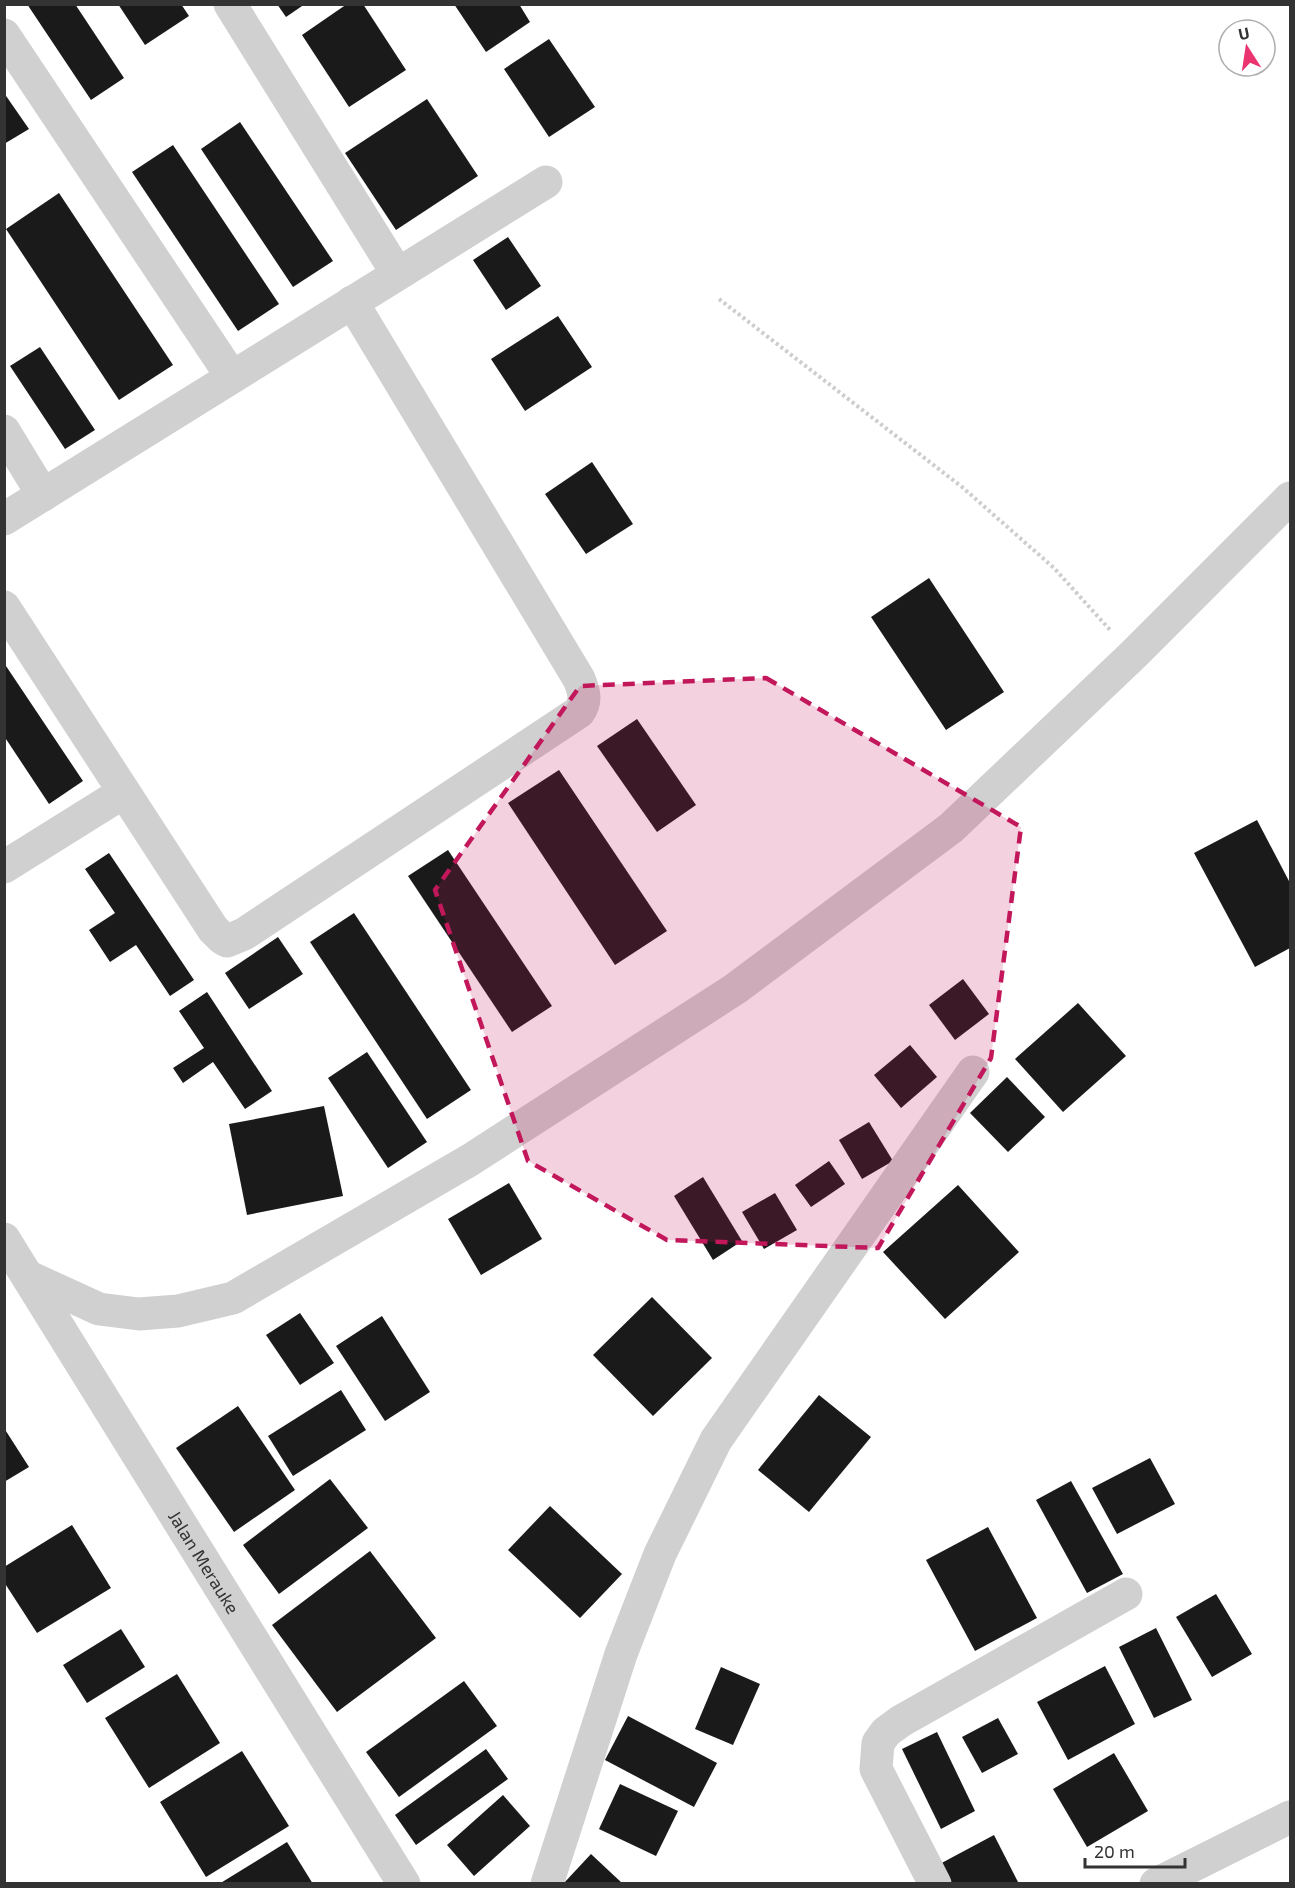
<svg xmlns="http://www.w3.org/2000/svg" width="1295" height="1888" viewBox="0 0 1295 1888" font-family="'Exo 2',sans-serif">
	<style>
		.building { fill: #1a1a1a }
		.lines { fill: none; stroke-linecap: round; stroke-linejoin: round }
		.path { stroke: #cdcdcd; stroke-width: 4; stroke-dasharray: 3 3; stroke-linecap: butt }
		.minor { stroke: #d0d0d0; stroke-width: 33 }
		.marked { fill: #c2185b; fill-opacity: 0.2; stroke: #c2185b; stroke-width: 4.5; stroke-dasharray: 12 8; stroke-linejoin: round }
		.labels { text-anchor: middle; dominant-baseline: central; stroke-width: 6; stroke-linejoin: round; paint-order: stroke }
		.street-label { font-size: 18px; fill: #333; stroke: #fff }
	</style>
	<rect width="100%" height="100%" fill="#fff"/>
	<g class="building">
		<polygon points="27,4 75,4 124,78 91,100"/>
		<polygon points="118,4 181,4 189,16 145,45"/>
		<polygon points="277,4 305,4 286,17"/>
		<polygon points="347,4 363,4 406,70 349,107 302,35"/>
		<polygon points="454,4 519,4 530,22 486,52"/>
		<polygon points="549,39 595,107 549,137 504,69"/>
		<polygon points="4,93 29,129 4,144"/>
		<polygon points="427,99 478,176 396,230 345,153"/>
		<polygon points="240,122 333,261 293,287 201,149"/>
		<polygon points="173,145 279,304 238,331 132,172"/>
		<polygon points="59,193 173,365 119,400 6,229"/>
		<polygon points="508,237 541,286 506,310 473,260"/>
		<polygon points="558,316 592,367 525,411 491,359"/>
		<polygon points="40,347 95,430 65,449 10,366"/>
		<polygon points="592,462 633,524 586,554 545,494"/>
		<polygon points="929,578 1004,692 946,730 871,617"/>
		<polygon points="4,663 83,781 49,804 4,736"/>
		<polygon points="637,719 696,805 657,832 597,746"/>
		<polygon points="559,770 667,931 615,965 508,803"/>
		<polygon points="1257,820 1290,883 1290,948 1255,967 1194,853"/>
		<polygon points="448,850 552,1006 512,1032 408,876"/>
		<polygon points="109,853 194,980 170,996 136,945 110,962 89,930 115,913 85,869"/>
		<polygon points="354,913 471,1090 427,1119 310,942"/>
		<polygon points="278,937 303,974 249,1009 225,973"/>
		<polygon points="963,979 989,1014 955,1040 929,1005"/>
		<polygon points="207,992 272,1091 245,1109 213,1062 183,1083 173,1068 204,1048 179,1011"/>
		<polygon points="1078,1003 1126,1056 1063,1112 1015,1059"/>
		<polygon points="910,1045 937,1077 901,1108 874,1075"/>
		<polygon points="367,1052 427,1142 388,1168 328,1078"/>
		<polygon points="1007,1077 1045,1117 1008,1152 970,1113"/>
		<polygon points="324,1106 343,1196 247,1215 229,1124"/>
		<polygon points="869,1122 893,1161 862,1179 839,1140"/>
		<polygon points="829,1161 845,1184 811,1207 795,1185"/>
		<polygon points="703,1177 742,1241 713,1260 674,1196"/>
		<polygon points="509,1183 542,1239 481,1275 448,1219"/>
		<polygon points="958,1185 1019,1252 945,1319 883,1252"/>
		<polygon points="775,1193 797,1230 764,1249 742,1212"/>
		<polygon points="652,1297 712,1358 653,1416 593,1355"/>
		<polygon points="300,1313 334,1363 300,1385 266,1335"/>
		<polygon points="382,1316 430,1392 385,1421 336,1346"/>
		<polygon points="341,1390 366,1430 293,1476 268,1436"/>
		<polygon points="819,1395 871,1437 809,1512 758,1470"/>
		<polygon points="238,1406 295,1490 234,1532 176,1448"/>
		<polygon points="4,1428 29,1467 4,1482"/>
		<polygon points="1150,1458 1175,1504 1117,1534 1092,1488"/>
		<polygon points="330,1479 368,1528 279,1594 243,1545"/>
		<polygon points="1071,1481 1123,1574 1087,1593 1036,1500"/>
		<polygon points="550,1506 622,1574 580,1618 508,1550"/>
		<polygon points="72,1525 111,1588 37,1633 4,1582 4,1567"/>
		<polygon points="988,1527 1037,1618 975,1651 926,1560"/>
		<polygon points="370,1551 436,1638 337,1712 272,1625"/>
		<polygon points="1216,1594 1252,1654 1212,1677 1176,1617"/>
		<polygon points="1156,1628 1192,1700 1154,1718 1119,1647"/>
		<polygon points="121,1629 145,1667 87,1703 63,1665"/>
		<polygon points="1105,1666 1135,1724 1068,1760 1037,1702"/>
		<polygon points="721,1667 760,1684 733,1745 695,1729"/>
		<polygon points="177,1674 220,1743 149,1788 105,1718"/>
		<polygon points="464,1681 497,1726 399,1797 366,1752"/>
		<polygon points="628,1716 717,1763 694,1807 605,1760"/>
		<polygon points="998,1718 1018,1754 982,1773 962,1737"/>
		<polygon points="937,1732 975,1811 941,1829 902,1749"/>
		<polygon points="486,1749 508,1779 416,1845 395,1815"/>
		<polygon points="242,1751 289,1826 206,1877 160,1802"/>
		<polygon points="1114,1753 1148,1811 1087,1847 1053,1789"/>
		<polygon points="620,1784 678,1811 656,1856 599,1829"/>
		<polygon points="503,1795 530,1826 474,1876 447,1845"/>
		<polygon points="994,1835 1019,1884 946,1884 936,1866"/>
		<polygon points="287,1842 313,1884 219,1884"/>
		<polygon points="591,1854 623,1884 563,1884"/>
	</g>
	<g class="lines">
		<polyline class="path" points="719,299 962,487 1054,568 1111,631"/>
		<g class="minor">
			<polyline points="230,4 397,273"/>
			<polyline points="4,35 232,377"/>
			<polyline points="4,431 43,495"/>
			<polyline points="4,519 546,182"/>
			<path d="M4,607L213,929L222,938L227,941L244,934L579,712C587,701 584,691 579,679L352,302"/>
			<polyline points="4,867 124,792"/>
			<path id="s1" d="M4,1239L404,1884"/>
			<polyline points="29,1277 99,1309 139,1314 178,1311 233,1298 470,1160 735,989 951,828 1133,655 1290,498"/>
			<polyline points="547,1884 621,1654 660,1554 716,1440 973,1072"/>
			<polyline points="935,1884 876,1769 878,1743 886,1732 901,1721 1126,1594"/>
			<polyline points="1156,1884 1290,1817"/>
		</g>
	</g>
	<path class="marked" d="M766,678L1021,827L991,1058L878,1248L667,1240L528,1161L435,890L580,686Z"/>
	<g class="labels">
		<g class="street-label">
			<text stroke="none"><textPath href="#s1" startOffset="380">Jalan Merauke</textPath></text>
		</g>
	</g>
	<rect width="1295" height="1888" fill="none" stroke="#333333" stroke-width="12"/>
	<g transform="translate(1247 48) rotate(348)"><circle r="28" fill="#ffffff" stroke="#adadad" stroke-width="1.5"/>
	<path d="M0-4.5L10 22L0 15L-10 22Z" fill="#ea3470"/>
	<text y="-9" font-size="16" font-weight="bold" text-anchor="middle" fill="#333333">U</text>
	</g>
	<path d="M1085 1858v9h100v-9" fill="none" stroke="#333333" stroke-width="3"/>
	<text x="1094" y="1858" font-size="18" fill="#333333" stroke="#ffffff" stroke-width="4.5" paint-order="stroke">20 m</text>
</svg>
